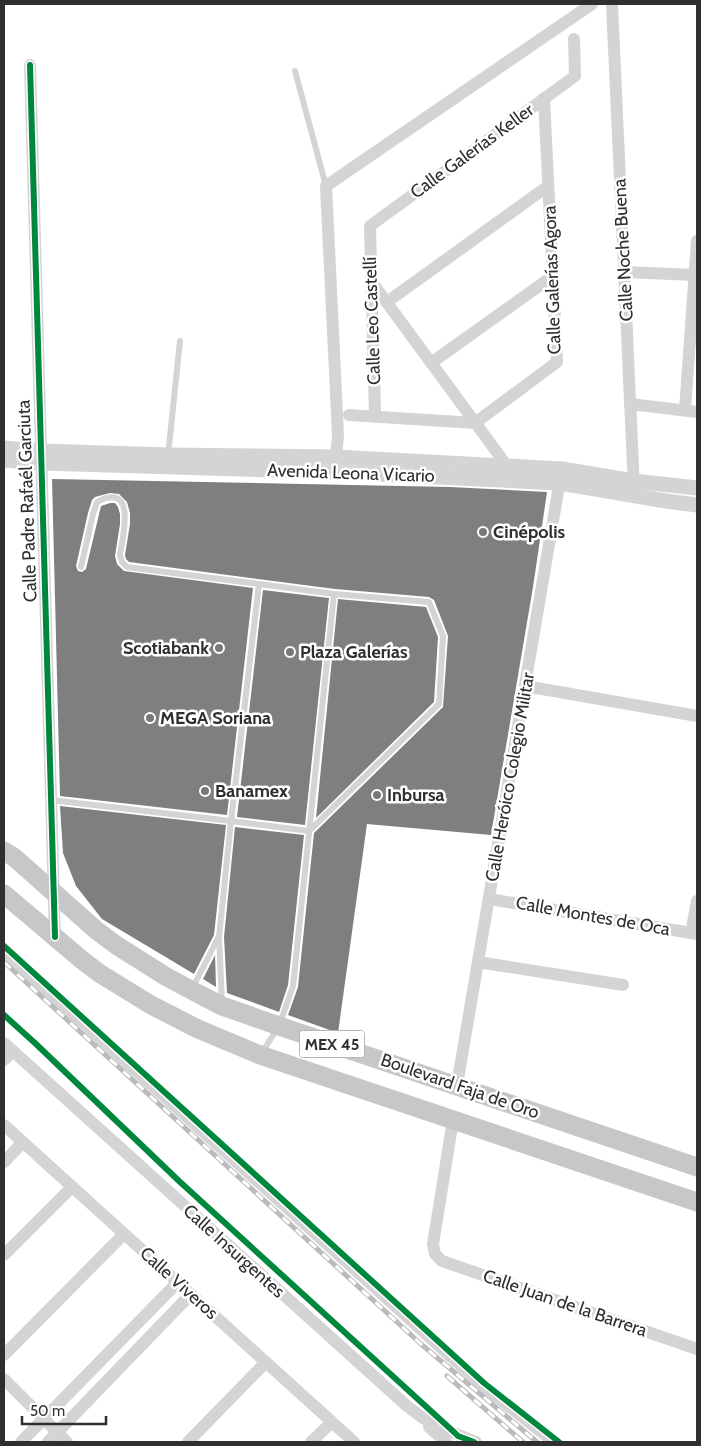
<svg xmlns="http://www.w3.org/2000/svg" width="701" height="1446" viewBox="0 0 701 1446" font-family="Cabin,sans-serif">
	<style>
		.building { fill: #7f7f7f }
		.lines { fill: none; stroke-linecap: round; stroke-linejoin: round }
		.service { stroke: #d4d4d4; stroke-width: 6 }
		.minor { stroke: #d4d4d4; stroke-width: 12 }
		.tertiary { stroke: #d4d4d4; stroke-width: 15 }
		.primary { stroke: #c7c7c7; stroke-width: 19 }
		.rail-casing { stroke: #bbb; stroke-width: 5 }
		.rail { stroke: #fff; stroke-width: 3; stroke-dasharray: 9; stroke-linecap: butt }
		.cycleway-casing { stroke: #fff; stroke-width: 9 }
		.cycleway { stroke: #00873e; stroke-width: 6 }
		.poi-dot { fill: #787878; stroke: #fff; stroke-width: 2 }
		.labels { text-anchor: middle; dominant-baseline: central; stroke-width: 5; stroke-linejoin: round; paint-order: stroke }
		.shield { fill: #fff; stroke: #6d6d6d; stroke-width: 1 }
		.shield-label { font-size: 16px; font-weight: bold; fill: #2f2f2f }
		.street-label { font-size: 18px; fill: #2f2f2f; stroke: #fff }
		.poi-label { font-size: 18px; font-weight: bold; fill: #2f2f2f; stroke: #fff; text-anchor: start }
	</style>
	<rect width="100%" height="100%" fill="#fff"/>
	<g class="building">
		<polygon points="52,479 450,487 547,492 533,587 491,835 367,824 338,1033 288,1015 298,987 314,833 443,707 448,636 434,600 429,597 335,589 129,562 126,559 125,555 130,524 130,513 127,502 119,494 110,493 95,497 92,500 88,513 76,566 78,571 82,572 86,569 101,506 110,503 115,503 118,507 120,514 120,524 115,556 117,564 124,571 253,588 227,815 60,796"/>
		<polygon points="263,590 329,598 305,825 237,817"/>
		<polygon points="338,599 426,607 438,637 434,702 316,818"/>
		<polygon points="60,806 226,825 214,935 194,974 102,919 76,886 63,853"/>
		<polygon points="235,827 304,835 288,985 279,1012 227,993 224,937"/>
		<polygon points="215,955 216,987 203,979"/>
	</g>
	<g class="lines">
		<g class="service">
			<polyline points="295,71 326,186"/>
			<polyline points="168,456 180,341"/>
			<path d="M81,567L93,514L97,502C137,481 123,536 120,555L122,562L127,567L259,584"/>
			<polyline points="51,800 231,821 219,937 222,1003"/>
			<polyline points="192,989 218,938"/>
			<polyline points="261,1054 279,1026 293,986 334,594 429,602 443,636 439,704 309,831 231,821 259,584 334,594"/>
		</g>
		<g class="minor">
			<polyline points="612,4 634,488"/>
			<polyline points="30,65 55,937"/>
			<polyline points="624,272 695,275"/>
			<polyline points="371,281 507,466"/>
			<polyline points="387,302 548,186"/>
			<polyline points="431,363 553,276"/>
			<polyline points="630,404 697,412"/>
			<polyline points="685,410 697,241"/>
			<polyline points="349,415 475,423 557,362 544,98"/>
			<polyline points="375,415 370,226 575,76 574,39"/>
			<polyline points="335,466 338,435 326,186 592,4"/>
			<polyline points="525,686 697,716"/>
			<polyline points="489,899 697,934"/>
			<polyline points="691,933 697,901"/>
			<polyline points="4,951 482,1385 554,1442"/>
			<polyline points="478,962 623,985"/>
			<polyline points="4,1043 407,1406 423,1418 439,1427 476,1442"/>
			<polyline points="4,1060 13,1051"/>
			<polyline points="457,1085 561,474"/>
			<polyline points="453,1120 433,1244 435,1254 442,1261 697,1349"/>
			<polyline points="4,1125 354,1442"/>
			<polyline points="4,1162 23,1142"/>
			<polyline points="4,1255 72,1187"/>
			<polyline points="4,1355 124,1234"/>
			<polyline points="4,1379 67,1442"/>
			<polyline points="429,1427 446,1442"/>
			<polyline points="21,1442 178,1282"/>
			<polyline points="48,1442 191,1294"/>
			<polyline points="188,1442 266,1362"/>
			<polyline points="311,1442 332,1422"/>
		</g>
		<g class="tertiary">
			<polyline points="4,448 41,451 168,455 336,457 562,469 634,481 697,488"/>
			<polyline points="4,460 41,463 334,472 560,483 666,501 697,505"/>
		</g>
		<g class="primary">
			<polyline points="4,851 15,858 96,930 116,945 165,976 191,990 222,1006 279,1026 697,1167"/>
			<polyline points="4,894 82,960 99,973 151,1005 198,1029 260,1055 697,1202"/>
		</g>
		<defs>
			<g id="rail">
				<polyline points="4,962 421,1344 537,1442"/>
				<polyline points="447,1376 523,1442"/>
			</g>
		</defs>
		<use href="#rail" class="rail-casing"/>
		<use href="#rail" class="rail"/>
		<defs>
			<g id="cycleway">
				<polyline points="30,65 55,937"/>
				<polyline points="4,946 484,1383 559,1442"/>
				<polyline points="4,1015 36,1044 179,1181 455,1433 458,1436 474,1442"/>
			</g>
		</defs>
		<use href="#cycleway" class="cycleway-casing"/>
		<use href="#cycleway" class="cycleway"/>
	</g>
	<g class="poi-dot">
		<circle cx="483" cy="532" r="5"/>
		<circle cx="219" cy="648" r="5"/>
		<circle cx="290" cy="652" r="5"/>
		<circle cx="150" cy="718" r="5"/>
		<circle cx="205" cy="791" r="5"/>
		<circle cx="377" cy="795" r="5"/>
	</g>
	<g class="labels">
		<rect class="shield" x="299.5" y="1030.5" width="65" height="27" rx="4"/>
		<g class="shield-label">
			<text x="332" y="1044">MEX 45</text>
		</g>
		<g class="street-label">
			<text transform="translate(472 151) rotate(-36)">Calle Galerías Keller</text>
			<text transform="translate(623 250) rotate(-93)">Calle Noche Buena</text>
			<text transform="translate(552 280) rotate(-92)">Calle Galerías Agora</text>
			<text transform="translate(372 321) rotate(-92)">Calle Leo Castellí</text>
			<text transform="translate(351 473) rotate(2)">Avenida Leona Vicario</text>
			<text transform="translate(27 501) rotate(-92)">Calle Padre Rafaél Garciuta</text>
			<text transform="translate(510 777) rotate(-80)">Calle Heróico Colegio Militar</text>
			<text transform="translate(593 916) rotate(10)">Calle Montes de Oca</text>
			<text transform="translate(460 1086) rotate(19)">Boulevard Faja de Oro</text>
			<text transform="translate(234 1251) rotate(42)">Calle Insurgentes</text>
			<text transform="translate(179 1283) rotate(42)">Calle Viveros</text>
			<text transform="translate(565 1303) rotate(19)">Calle Juan de la Barrera</text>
		</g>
		<g class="poi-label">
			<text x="493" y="532">Cinépolis</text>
			<text x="209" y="648" text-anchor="end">Scotiabank</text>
			<text x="300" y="652">Plaza Galerías</text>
			<text x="160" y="718">MEGA Soriana</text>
			<text x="215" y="791">Banamex</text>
			<text x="387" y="795">Inbursa</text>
		</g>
	</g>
	<rect width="701" height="1446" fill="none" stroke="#2f2f2f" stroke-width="10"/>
	<path d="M22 1416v8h84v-8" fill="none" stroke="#2f2f2f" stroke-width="2.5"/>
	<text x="30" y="1416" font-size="15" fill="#2f2f2f" stroke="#ffffff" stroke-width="4" paint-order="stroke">50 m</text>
</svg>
